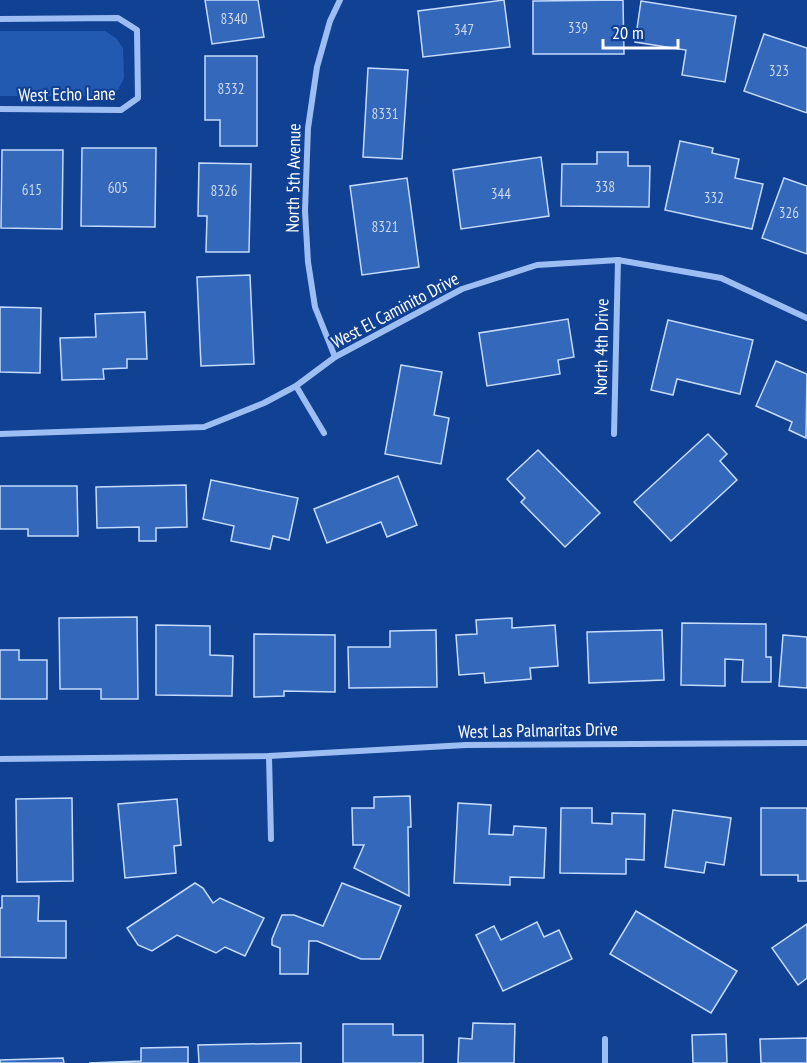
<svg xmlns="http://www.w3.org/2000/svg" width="807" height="1063" viewBox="0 0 807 1063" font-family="'PT Sans Narrow',sans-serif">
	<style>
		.green { fill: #225ab2 }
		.building { fill: #3468ba; stroke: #c4dbfd; stroke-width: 1.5 }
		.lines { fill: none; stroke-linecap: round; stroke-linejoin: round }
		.street { stroke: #9dbef3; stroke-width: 6 }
		.labels { text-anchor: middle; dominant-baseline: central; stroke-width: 4.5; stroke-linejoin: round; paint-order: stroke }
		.number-label { font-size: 15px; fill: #ccd9ee }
		.street-label { font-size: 18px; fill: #fff; stroke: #104193 }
	</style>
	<rect width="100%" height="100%" fill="#104193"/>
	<polygon class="green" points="0,31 105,31 116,38 123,48 124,78 118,90 106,96 0,96"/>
	<g class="building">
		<polygon points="205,0 258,0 264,37 212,44"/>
		<polygon points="504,0 510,47 423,57 418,11"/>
		<polygon points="623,0 624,54 533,54 533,1"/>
		<polygon points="641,1 736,16 725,82 682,75 686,50 635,42"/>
		<polygon points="764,34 807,48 807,113 744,91"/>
		<polygon points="205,56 257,56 257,146 220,146 220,120 205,120"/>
		<polygon points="368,68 408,70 402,159 363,157"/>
		<polygon points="680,141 713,148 712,153 739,159 735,178 763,184 752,229 665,210"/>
		<polygon points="82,148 156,148 155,227 81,226"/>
		<polygon points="2,150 63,150 62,229 1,228"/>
		<polygon points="597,152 628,152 628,166 650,166 649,207 561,206 562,164 597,164"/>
		<polygon points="541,157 549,216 461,229 453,170"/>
		<polygon points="199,163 251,164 249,252 206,252 207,216 198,216"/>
		<polygon points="407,178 419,267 362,275 350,186"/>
		<polygon points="784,178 807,186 807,254 762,238"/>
		<polygon points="250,275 254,364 201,366 197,277"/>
		<polygon points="0,307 41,308 40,373 0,372"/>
		<polygon points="145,312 147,359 127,359 127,368 103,369 104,379 62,380 60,338 96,337 95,314"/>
		<polygon points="568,319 574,357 558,360 560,374 487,386 479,333"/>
		<polygon points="668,320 753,340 740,394 677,379 673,395 651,390"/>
		<polygon points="776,361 807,374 806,438 789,430 792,422 756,406"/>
		<polygon points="401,365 442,372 434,415 449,418 441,464 385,454"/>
		<polygon points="708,434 727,454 720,461 737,480 671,541 634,502"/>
		<polygon points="538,450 600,513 565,547 521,502 525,498 507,479"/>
		<polygon points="398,476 417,525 387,537 381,522 327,543 314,509"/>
		<polygon points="211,480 298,498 289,540 273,536 270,549 231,541 234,526 203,519"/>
		<polygon points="186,485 187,527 156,528 156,541 139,541 139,527 97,528 96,487"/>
		<polygon points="0,486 77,486 78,536 28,536 28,529 0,529"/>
		<polygon points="137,617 138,699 101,699 101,689 60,689 59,618"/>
		<polygon points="512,618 512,628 555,625 558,666 530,668 531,679 485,683 484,673 459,675 456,635 477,634 476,620"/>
		<polygon points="682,623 766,624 766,657 771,657 771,682 742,682 743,660 725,659 725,686 681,685"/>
		<polygon points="156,625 210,626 210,655 233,656 232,696 156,695"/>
		<polygon points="436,630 437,687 349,688 348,647 390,647 390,631"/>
		<polygon points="662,630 664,680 589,683 587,632"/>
		<polygon points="254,634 335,635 335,692 284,691 284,696 254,697"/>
		<polygon points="783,635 807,637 807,688 779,686"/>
		<polygon points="0,650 19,650 19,660 47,660 47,699 0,699"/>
		<polygon points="410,796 411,827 408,827 409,896 354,868 364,845 353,845 352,808 374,808 374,797"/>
		<polygon points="72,798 73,881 17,882 16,799"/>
		<polygon points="177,799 181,845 174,846 176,873 125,878 118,804"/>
		<polygon points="458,803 491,805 489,834 513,835 514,826 546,828 544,878 510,877 510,885 454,883"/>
		<polygon points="561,808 592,808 592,823 612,824 612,813 645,814 644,860 626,859 626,874 560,873"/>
		<polygon points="761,808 807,808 807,881 798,881 798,875 761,875"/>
		<polygon points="673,810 731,818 724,865 706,862 704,873 665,867"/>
		<polygon points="195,883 203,888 213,903 220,898 264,918 245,956 225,947 216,953 177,935 152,951 138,945 127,928"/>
		<polygon points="342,883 401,906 380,959 361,959 317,941 309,941 308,974 280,974 280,948 272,945 272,939 282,915 294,915 323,926"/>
		<polygon points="2,896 39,896 38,921 66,921 66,958 0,957 0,908 2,908"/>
		<polygon points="636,911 737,971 711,1013 610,954"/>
		<polygon points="537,922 544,937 559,930 572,959 503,991 476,935 494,926 501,940"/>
		<polygon points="807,924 807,978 798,985 772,948"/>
		<polygon points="473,1023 515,1024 514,1063 458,1063 459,1038 472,1039"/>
		<polygon points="343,1024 393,1024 393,1035 423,1035 423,1063 343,1063"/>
		<polygon points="726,1034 727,1063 693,1063 692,1035"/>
		<polygon points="807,1038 807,1063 761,1063 760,1039"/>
		<polygon points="301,1043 301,1063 199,1063 198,1045"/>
		<polygon points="188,1047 188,1063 89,1063 141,1061 141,1048"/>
		<polygon points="63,1058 64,1063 0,1063 0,1060"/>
	</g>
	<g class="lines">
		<g class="street">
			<polyline points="0,19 118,18 137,30 138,98 121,110 0,109"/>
			<polyline points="335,357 315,307 308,262 305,211 308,128 317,67 330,21 340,0"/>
			<polyline points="296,386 324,433"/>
			<polyline points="0,434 204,427 264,403 296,386 335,357 462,289 537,265 618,260 721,278 807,318"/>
			<polyline points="614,434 618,260"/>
			<polyline points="269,756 271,839"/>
			<polyline points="0,759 269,756 466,745 807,743"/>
			<polyline points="605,1063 605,1039"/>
		</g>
	</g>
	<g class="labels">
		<g class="number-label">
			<text x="234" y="18">8340</text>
			<text x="578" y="27">339</text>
			<text x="464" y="29">347</text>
			<text x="779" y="70">323</text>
			<text x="231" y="88">8332</text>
			<text x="385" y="113">8331</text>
			<text x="605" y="186">338</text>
			<text x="118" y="187">605</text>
			<text x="32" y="189">615</text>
			<text x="224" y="190">8326</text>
			<text x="501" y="193">344</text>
			<text x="714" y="197">332</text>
			<text x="789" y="212">326</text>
			<text x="385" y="226">8321</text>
		</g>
		<g class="street-label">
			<text transform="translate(67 94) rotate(-1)">West Echo Lane</text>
			<text transform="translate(293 178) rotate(-89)">North 5th Avenue</text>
			<text transform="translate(395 310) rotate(-28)">West El Caminito Drive</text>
			<text transform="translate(601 347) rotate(-89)">North 4th Drive</text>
			<text transform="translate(538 730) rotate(-1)">West Las Palmaritas Drive</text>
		</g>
	</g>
	<path d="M603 39v9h75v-9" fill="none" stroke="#ffffff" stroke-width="3"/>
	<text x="612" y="39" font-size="18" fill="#ffffff" stroke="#104193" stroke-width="4.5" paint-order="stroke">20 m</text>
</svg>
